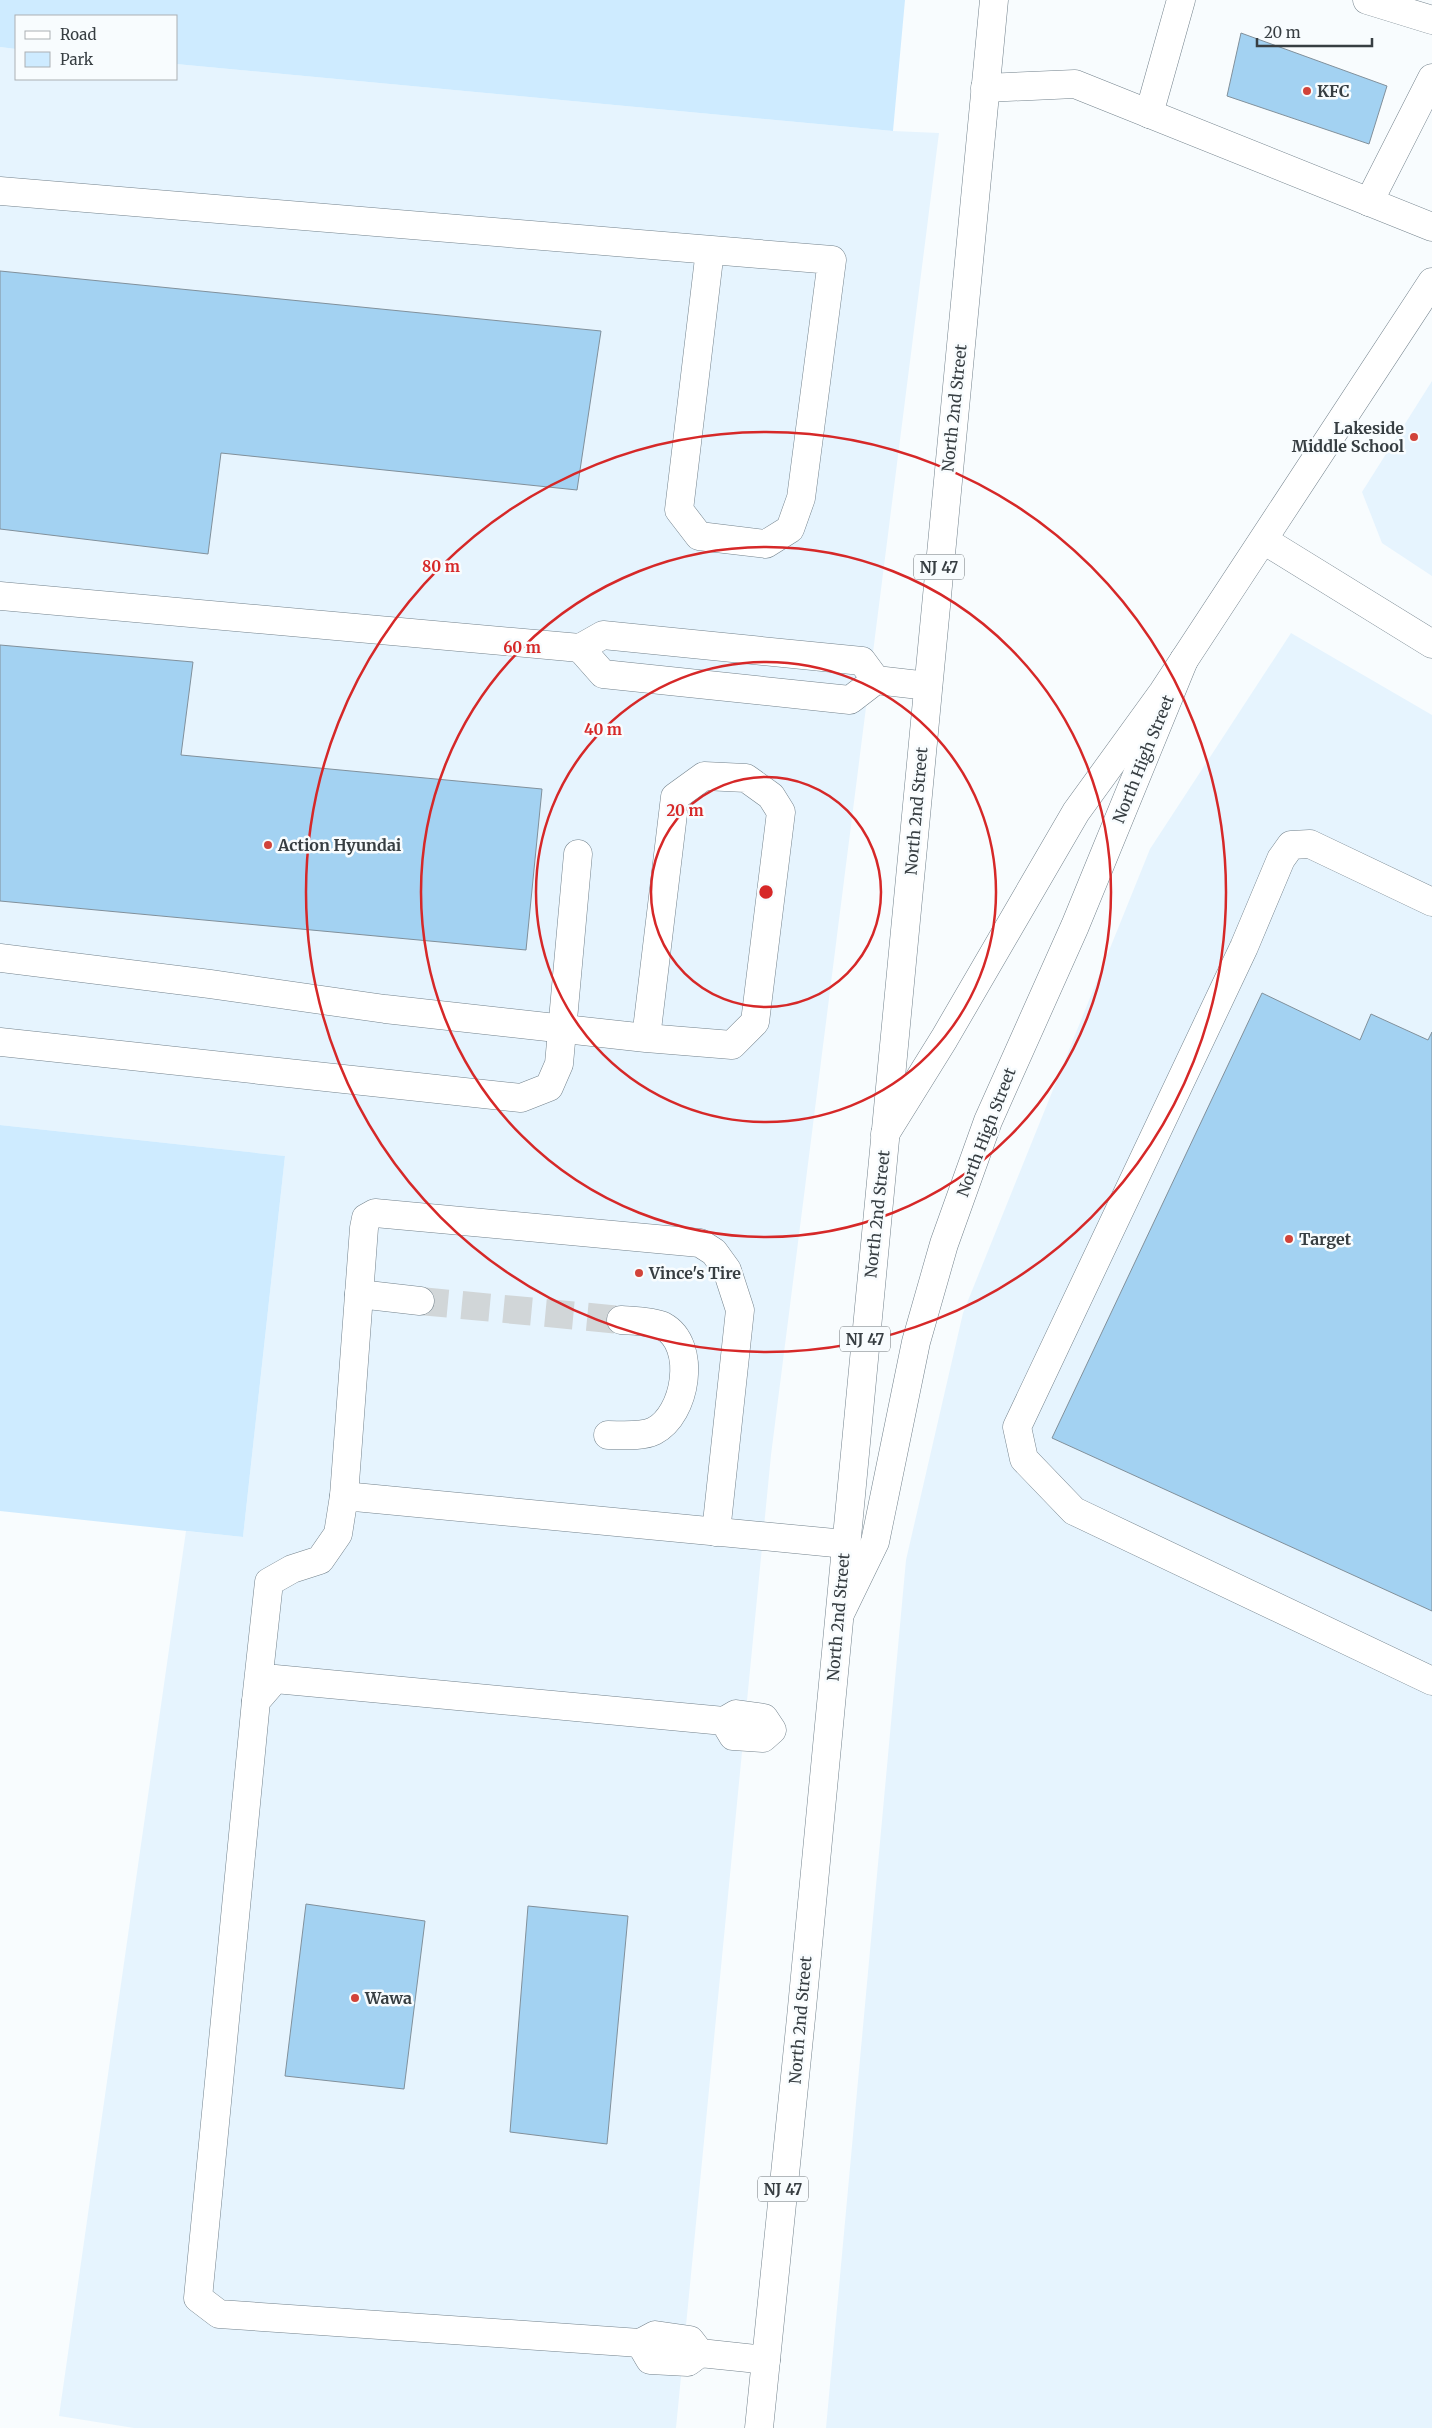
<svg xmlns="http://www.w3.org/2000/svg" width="1432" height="2428" viewBox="0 0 1432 2428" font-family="Merriweather,serif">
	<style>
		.built { fill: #e6f4fe }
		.green { fill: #ceebff }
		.building { fill: #a3d2f2; stroke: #81909b }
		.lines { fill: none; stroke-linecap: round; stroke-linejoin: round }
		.minor-tunnel { stroke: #d1d6d8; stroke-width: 28; stroke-dasharray: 28 14; stroke-linecap: butt }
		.minor-casing { stroke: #73828c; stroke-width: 29 }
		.major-casing { stroke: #73828c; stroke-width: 29 }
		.minor { stroke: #fff; stroke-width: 28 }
		.major { stroke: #fff; stroke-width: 28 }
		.ring { fill: none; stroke: #d62828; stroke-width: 2.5 }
		.poi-dot { fill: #d1433a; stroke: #f8fcfe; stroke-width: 2 }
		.labels { text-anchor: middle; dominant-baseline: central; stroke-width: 5; stroke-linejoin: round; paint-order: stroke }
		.shield { fill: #f8fcfe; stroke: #71777a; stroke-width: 1 }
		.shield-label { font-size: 15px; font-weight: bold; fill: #373e42 }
		.poi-label { font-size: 16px; font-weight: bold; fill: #373e42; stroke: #f8fcfe; text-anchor: start }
		.street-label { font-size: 16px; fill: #373e42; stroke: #f8fcfe }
		.centre { fill: #d62828; stroke: #f8fcfe; stroke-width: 2.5 }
		.ring-label { font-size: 15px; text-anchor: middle; font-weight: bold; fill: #d62828; stroke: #f8fcfe; stroke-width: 5; stroke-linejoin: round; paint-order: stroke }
	</style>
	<rect width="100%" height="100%" fill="#f8fcfe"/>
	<g class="built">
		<polygon points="0,47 16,49 16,79 176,79 176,64 893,131 939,133 771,1455 676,2428 134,2428 59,2416 186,1531 243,1537 285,1156 0,1125"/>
		<polygon points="1432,381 1432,576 1382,543 1362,492"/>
		<polygon points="1291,633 1432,715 1432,2428 826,2428 906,1560 963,1313 1150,849"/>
	</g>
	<g class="green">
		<polygon points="0,0 905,0 893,131 176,64 176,16 16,16 16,49 0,47"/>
		<polygon points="0,1125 285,1156 243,1537 0,1511"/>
	</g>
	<g class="building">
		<polygon points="1241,33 1387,86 1369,144 1227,96"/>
		<polygon points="0,271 601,331 577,490 221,453 208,554 0,529"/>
		<polygon points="0,645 193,662 181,755 542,789 526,950 0,901"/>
		<polygon points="1262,993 1360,1040 1371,1014 1428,1040 1432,1032 1432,1611 1052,1438"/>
		<polygon points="306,1904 425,1921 404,2089 285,2076"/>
		<polygon points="528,1906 628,1916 607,2144 510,2132"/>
	</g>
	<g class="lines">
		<polyline class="minor-tunnel" points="420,1301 621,1320"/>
		<defs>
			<g id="minor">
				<polyline points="1367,0 1432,20"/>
				<polyline points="985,88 1075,84 1432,227"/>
				<polyline points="1149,114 1181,0"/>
				<polyline points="0,191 832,260 801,498 790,529 766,544 699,536 679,510 710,250"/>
				<polyline points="1369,202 1432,78"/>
				<polyline points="1265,541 1432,644"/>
				<polyline points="0,596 580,648"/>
				<polyline points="876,680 862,661 603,635 580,648 603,674 850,700 876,680 928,686"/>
				<polyline points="1432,902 1310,844 1291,845 1281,859 1244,947 1017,1427 1024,1459 1074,1511 1432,1681"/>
				<polyline points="0,958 210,984 385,1009 646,1038 732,1045 755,1022 781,812 771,796 746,778 704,776 675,797 646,1038"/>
				<polyline points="0,1042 521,1098 549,1087 559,1064 578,854"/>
				<polyline points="885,1134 944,1039 1076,812 1163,692 1432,282"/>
				<polyline points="359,1294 420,1301"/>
				<path d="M608,1435C622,1435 642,1437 654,1431C686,1415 698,1345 663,1326C652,1321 633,1321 621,1320"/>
				<polyline points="344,1496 364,1228 366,1218 375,1213 700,1243 714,1252 727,1270 740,1310 716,1532"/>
				<polyline points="841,1612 875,1542 916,1342 944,1244 988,1121 1075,926 1184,660"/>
				<polyline points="256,1701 269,1582 292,1569 320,1560 338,1534 344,1496 845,1544"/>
				<polyline points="640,2343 219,2314 198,2298 256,1701 275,1679 724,1721 736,1714 764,1718 772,1730 763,1738 733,1736 724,1721"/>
				<polyline points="700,2353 690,2340 655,2335 640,2343 650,2360 688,2362 700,2353 766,2360"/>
			</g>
			<polyline id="major" points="759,2428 801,2018 994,0"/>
		</defs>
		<use href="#minor" class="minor-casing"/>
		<use href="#major" class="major-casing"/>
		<use href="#minor" class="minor"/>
		<use href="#major" class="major"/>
	</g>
	<g class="ring">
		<circle cx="766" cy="892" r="115"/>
		<circle cx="766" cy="892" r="230"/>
		<circle cx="766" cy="892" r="345"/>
		<circle cx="766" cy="892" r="460"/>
	</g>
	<g class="poi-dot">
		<circle cx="1307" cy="91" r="5"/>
		<circle cx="1414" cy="437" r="5"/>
		<circle cx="268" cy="845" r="5"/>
		<circle cx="1289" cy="1239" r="5"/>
		<circle cx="639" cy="1273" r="5"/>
		<circle cx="355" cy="1998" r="5"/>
	</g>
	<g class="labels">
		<g class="shield">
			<rect x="914" y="554.5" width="50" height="25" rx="4"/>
			<rect x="840" y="1326.5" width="50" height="25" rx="4"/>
			<rect x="758" y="2176.5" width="50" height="25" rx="4"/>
		</g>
		<g class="shield-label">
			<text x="939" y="567">NJ 47</text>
			<text x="865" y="1339">NJ 47</text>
			<text x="783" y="2189">NJ 47</text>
		</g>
		<g class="poi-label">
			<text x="1317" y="91">KFC</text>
			<text x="1404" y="428" text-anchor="end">Lakeside<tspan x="1404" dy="18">Middle School</tspan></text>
			<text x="278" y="845">Action Hyundai</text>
			<text x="1299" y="1239">Target</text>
			<text x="649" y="1273">Vince's Tire</text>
			<text x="365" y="1998">Wawa</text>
		</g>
		<g class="street-label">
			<text transform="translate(954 408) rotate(-84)">North 2nd Street</text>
			<text transform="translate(1143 759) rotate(-68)">North High Street</text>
			<text transform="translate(916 811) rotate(-85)">North 2nd Street</text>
			<text transform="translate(986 1132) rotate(-69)">North High Street</text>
			<text transform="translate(877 1214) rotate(-84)">North 2nd Street</text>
			<text transform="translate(838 1617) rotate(-85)">North 2nd Street</text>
			<text transform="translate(800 2020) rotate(-85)">North 2nd Street</text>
		</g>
	</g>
	<circle cx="766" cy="892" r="8" class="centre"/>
	<g class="ring-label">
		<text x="441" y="572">80 m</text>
		<text x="522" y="653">60 m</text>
		<text x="603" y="735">40 m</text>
		<text x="685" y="816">20 m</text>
	</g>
	<rect x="15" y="15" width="162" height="65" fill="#f8fcfe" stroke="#abb0b3"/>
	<rect x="25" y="31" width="25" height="8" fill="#ffffff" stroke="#abb0b3"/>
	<text x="60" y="40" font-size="15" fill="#373e42">Road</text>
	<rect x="25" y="52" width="25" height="15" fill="#ceebff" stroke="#abb0b3"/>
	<text x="60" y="65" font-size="15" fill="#373e42">Park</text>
	<path d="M1257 38v8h115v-8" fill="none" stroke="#373e42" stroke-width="2.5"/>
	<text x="1264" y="38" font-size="15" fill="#373e42" stroke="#f8fcfe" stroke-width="4" paint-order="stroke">20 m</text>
</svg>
